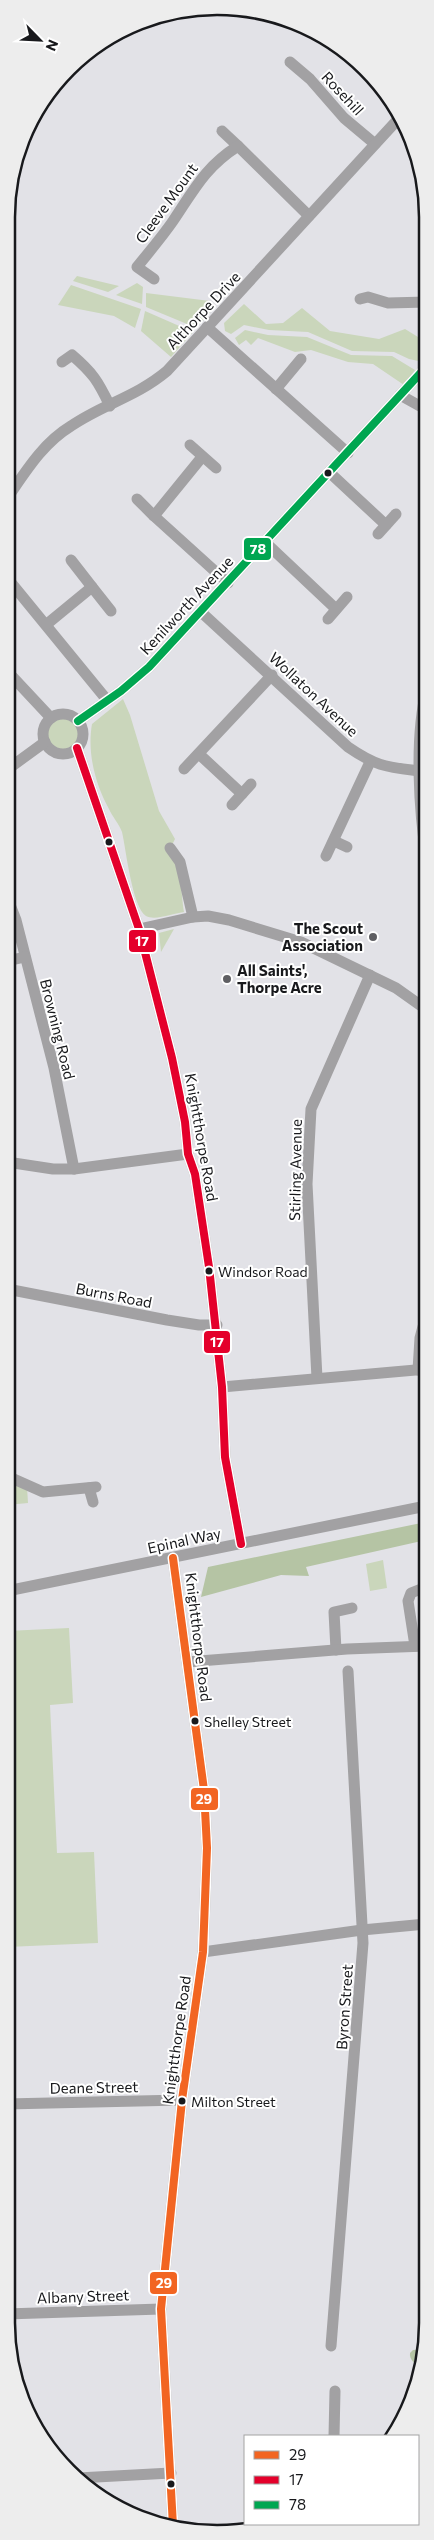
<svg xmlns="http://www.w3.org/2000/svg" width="434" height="2540" viewBox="0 0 434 2540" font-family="Commissioner,sans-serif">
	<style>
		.green { fill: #cad6bb }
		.forest { fill: #b5c4a4 }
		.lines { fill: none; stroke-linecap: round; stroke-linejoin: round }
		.minor { stroke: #a2a1a3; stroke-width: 11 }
		.bus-1-casing { stroke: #fff; stroke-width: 11 }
		.bus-2-casing { stroke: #fff; stroke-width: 11 }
		.bus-3-casing { stroke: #fff; stroke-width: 11 }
		.bus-1 { stroke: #f26522; stroke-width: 8 }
		.bus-2 { stroke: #e4002b; stroke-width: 8 }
		.bus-3 { stroke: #00a651; stroke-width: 8 }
		.bus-dot { fill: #18191c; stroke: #fff; stroke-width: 2 }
		.poi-dot { fill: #5f5f63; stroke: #fff; stroke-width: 2 }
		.labels { text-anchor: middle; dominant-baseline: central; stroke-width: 4; stroke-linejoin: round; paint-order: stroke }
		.bus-label { font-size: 14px; fill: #18191c; stroke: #fff; text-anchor: start }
		.street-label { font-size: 15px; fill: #18191c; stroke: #fff }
		.poi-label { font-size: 15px; font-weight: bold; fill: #18191c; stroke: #fff; text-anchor: end }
		.rim { fill: none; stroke: #18191c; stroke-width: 2.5 }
		.line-badge { stroke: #fff; stroke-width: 2 }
		.badge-label { font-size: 14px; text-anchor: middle; font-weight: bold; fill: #fff }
	</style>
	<rect width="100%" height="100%" fill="#e2e2e7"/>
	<g class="green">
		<polygon points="77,276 119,286 108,292 73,281"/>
		<polygon points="137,283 143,287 142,304 116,295"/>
		<polygon points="71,285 141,309 135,328 114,316 58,305"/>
		<polygon points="146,293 210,301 215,307 200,324 187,324 146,307"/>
		<polygon points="244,304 266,324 283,323 302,308 330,331 379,339 405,329 418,337 427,347 427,358 423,362 409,359 394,352 352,351 308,332 269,330 244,325 231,334 225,331 224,323"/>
		<polygon points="145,311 193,332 171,357 141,331"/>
		<polygon points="245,330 268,335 307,337 351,355 392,356 415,370 404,385 373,364 348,362 311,350 295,352 258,338 251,345 246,340 239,345 235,338"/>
		<path d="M123,699L130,715L159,811L175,839L168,853C182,864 181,895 184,912C175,913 155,921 146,916C132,907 126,849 122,832C119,824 112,816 109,809C95,784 87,752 92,724Z"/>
		<circle cx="63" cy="734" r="20"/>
		<polygon points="174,929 161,952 159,933"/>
		<polygon points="7,1476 27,1487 28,1503 7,1505"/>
		<polygon points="383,1560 387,1588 370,1591 366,1564"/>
		<polygon points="69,1628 73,1703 50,1705 57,1853 94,1852 98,1943 7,1947 7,1631"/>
	</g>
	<g class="forest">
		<polygon points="426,1522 426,1540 306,1567 309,1576 281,1575 201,1597 208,1567"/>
		<path d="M426,2349L421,2367C415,2365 409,2359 410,2353L413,2350Z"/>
	</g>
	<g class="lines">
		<g class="minor">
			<polyline points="290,62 310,79 344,118 375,144"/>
			<polyline points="222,131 238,146"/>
			<path d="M154,279L137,267C149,252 162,237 173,221C194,190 205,167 238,146L309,216"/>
			<polyline points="360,299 368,297 388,303 427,302"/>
			<polyline points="207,327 348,453"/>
			<path d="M62,362L72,355C93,373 98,381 110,406"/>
			<polyline points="276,389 301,359"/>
			<polyline points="400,395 427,410"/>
			<polyline points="190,445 216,468"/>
			<polyline points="329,472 386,525"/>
			<path d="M8,497C26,471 43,443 71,426C103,404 136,397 167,371L401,116"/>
			<polyline points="137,499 154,516 228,583"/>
			<polyline points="154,516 202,457"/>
			<polyline points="378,534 396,514"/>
			<polyline points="266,543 336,609"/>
			<polyline points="71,560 92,587"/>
			<polyline points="8,579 107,700"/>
			<path d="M201,612L348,747C377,767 387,767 420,771"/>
			<polyline points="328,619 347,597"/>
			<polyline points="47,624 92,587 111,611"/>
			<polyline points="8,672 51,718"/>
			<circle cx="63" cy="734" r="20"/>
			<polyline points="78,721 121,691 149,667 427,366"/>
			<polyline points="77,748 139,929 172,1058 185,1122 188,1154 195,1174 209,1267 222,1387 225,1457 241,1544"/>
			<polyline points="199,754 242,794"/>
			<polyline points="8,769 45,742"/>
			<polyline points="184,769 272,675"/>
			<polyline points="232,805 251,784"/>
			<polyline points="334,841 347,847"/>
			<polyline points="170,848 180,862 193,917"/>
			<polyline points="326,856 370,762"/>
			<path d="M427,862C419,812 414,737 427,688"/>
			<polyline points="7,897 16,920 54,1068 74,1169"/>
			<polyline points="139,929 193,917 208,916 229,920 301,942 396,988 427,1010"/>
			<polyline points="7,961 25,957"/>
			<polyline points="7,1162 53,1169 74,1169 188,1154"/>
			<polyline points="7,1289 167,1320 199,1325 217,1325"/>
			<polyline points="418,1370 420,1338 427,1312"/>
			<polyline points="317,1378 307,1184 311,1109 370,975"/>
			<polyline points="222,1387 427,1369"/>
			<polyline points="7,1476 43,1492 96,1487"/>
			<polyline points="89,1488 93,1502"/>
			<polyline points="173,1558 204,1790 207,1848 203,1952 182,2100 161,2309 173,2526"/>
			<polyline points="7,1591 426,1506"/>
			<polyline points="415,1646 408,1601 411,1593 426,1587"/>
			<polyline points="336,1650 334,1612 352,1608"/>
			<polyline points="187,1662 347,1649 426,1646"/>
			<polyline points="203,1952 362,1930 426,1924"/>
			<polyline points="6,2104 182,2100"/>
			<polyline points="6,2314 161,2309"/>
			<polyline points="331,2346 363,1943 348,1671"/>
			<polyline points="334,2436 335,2391"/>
			<polyline points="78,2478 171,2473"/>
		</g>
		<defs>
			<polyline id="bus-1" points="173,1558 204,1790 207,1848 203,1952 182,2100 161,2309 173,2526"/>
			<polyline id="bus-2" points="77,748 139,929 172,1058 185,1122 188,1154 195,1174 209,1267 222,1387 225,1457 241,1544"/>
			<polyline id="bus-3" points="78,721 121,691 149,667 427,366"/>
		</defs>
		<use href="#bus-1" class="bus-1-casing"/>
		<use href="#bus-2" class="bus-2-casing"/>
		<use href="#bus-3" class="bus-3-casing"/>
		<use href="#bus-1" class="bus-1"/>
		<use href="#bus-2" class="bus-2"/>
		<use href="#bus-3" class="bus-3"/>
	</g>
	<g class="bus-dot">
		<circle cx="328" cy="473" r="4.5"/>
		<circle cx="109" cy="842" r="4.5"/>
		<circle cx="209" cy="1271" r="4.5"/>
		<circle cx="195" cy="1721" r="4.5"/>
		<circle cx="182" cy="2101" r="4.5"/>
		<circle cx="171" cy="2484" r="4.5"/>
	</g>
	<g class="poi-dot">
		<circle cx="373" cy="937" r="5"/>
		<circle cx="227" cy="979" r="5"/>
	</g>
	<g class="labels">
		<g class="bus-label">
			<text x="218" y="1271">Windsor Road</text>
			<text x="204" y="1721">Shelley Street</text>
			<text x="191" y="2101">Milton Street</text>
		</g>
		<g class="street-label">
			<text transform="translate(343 93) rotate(47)">Rosehill</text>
			<text transform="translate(166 203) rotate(-54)">Cleeve Mount</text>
			<text transform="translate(203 310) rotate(-47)">Althorpe Drive</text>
			<text transform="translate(186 605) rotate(-47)">Kenilworth Avenue</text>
			<text transform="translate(314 694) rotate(43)">Wollaton Avenue</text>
			<text transform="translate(58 1029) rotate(76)">Browning Road</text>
			<text transform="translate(202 1137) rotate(80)">Knightthorpe Road</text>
			<text transform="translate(295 1170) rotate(-89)">Stirling Avenue</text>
			<text transform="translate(114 1295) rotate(11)">Burns Road</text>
			<text transform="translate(184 1540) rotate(-12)">Epinal Way</text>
			<text transform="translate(199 1637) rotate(83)">Knightthorpe Road</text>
			<text transform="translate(344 2007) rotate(-86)">Byron Street</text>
			<text transform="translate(176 2040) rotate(-82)">Knightthorpe Road</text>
			<text transform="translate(94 2087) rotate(-1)">Deane Street</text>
			<text transform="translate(83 2296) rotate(-2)">Albany Street</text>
		</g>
		<g class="poi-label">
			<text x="363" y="928">The Scout<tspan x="363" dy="17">Association</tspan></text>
			<text x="237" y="970" text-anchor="start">All Saints',<tspan x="237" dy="17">Thorpe Acre</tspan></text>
		</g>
	</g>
	<path d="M0 0H434V2540H0ZM217 15H217A202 202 0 0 1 419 217V2323A202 202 0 0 1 217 2525H217A202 202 0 0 1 15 2323V217A202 202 0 0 1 217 15Z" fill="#ededed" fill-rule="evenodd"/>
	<path class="rim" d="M217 15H217A202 202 0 0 1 419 217V2323A202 202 0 0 1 217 2525H217A202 202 0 0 1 15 2323V217A202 202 0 0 1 217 15Z"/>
	<g class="line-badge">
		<rect x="243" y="537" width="29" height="24" rx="5" fill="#00a651"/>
		<rect x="128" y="929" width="29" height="24" rx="5" fill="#e4002b"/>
		<rect x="203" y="1330" width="28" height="24" rx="5" fill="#e4002b"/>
		<rect x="190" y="1787" width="29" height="24" rx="5" fill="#f26522"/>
		<rect x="149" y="2271" width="29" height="24" rx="5" fill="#f26522"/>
	</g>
	<g class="badge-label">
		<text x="258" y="554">78</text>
		<text x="142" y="946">17</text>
		<text x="217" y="1347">17</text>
		<text x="204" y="1804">29</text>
		<text x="164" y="2288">29</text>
	</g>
	<rect x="244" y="2435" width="175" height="90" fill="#ffffff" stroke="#a3a3a4"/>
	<rect x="254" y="2451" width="25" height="8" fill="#f26522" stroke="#a3a3a4"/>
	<text x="289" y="2460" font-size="15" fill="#18191c">29</text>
	<rect x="254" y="2476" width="25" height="8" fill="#e4002b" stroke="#a3a3a4"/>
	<text x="289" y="2485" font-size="15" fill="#18191c">17</text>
	<rect x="254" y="2501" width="25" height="8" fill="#00a651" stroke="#a3a3a4"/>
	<text x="289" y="2510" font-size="15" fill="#18191c">78</text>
	<g transform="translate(40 40) rotate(114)" stroke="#ffffff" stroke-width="4" paint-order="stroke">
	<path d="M0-4L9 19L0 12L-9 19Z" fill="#18191c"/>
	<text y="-8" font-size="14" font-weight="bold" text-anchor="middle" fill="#18191c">N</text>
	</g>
</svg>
